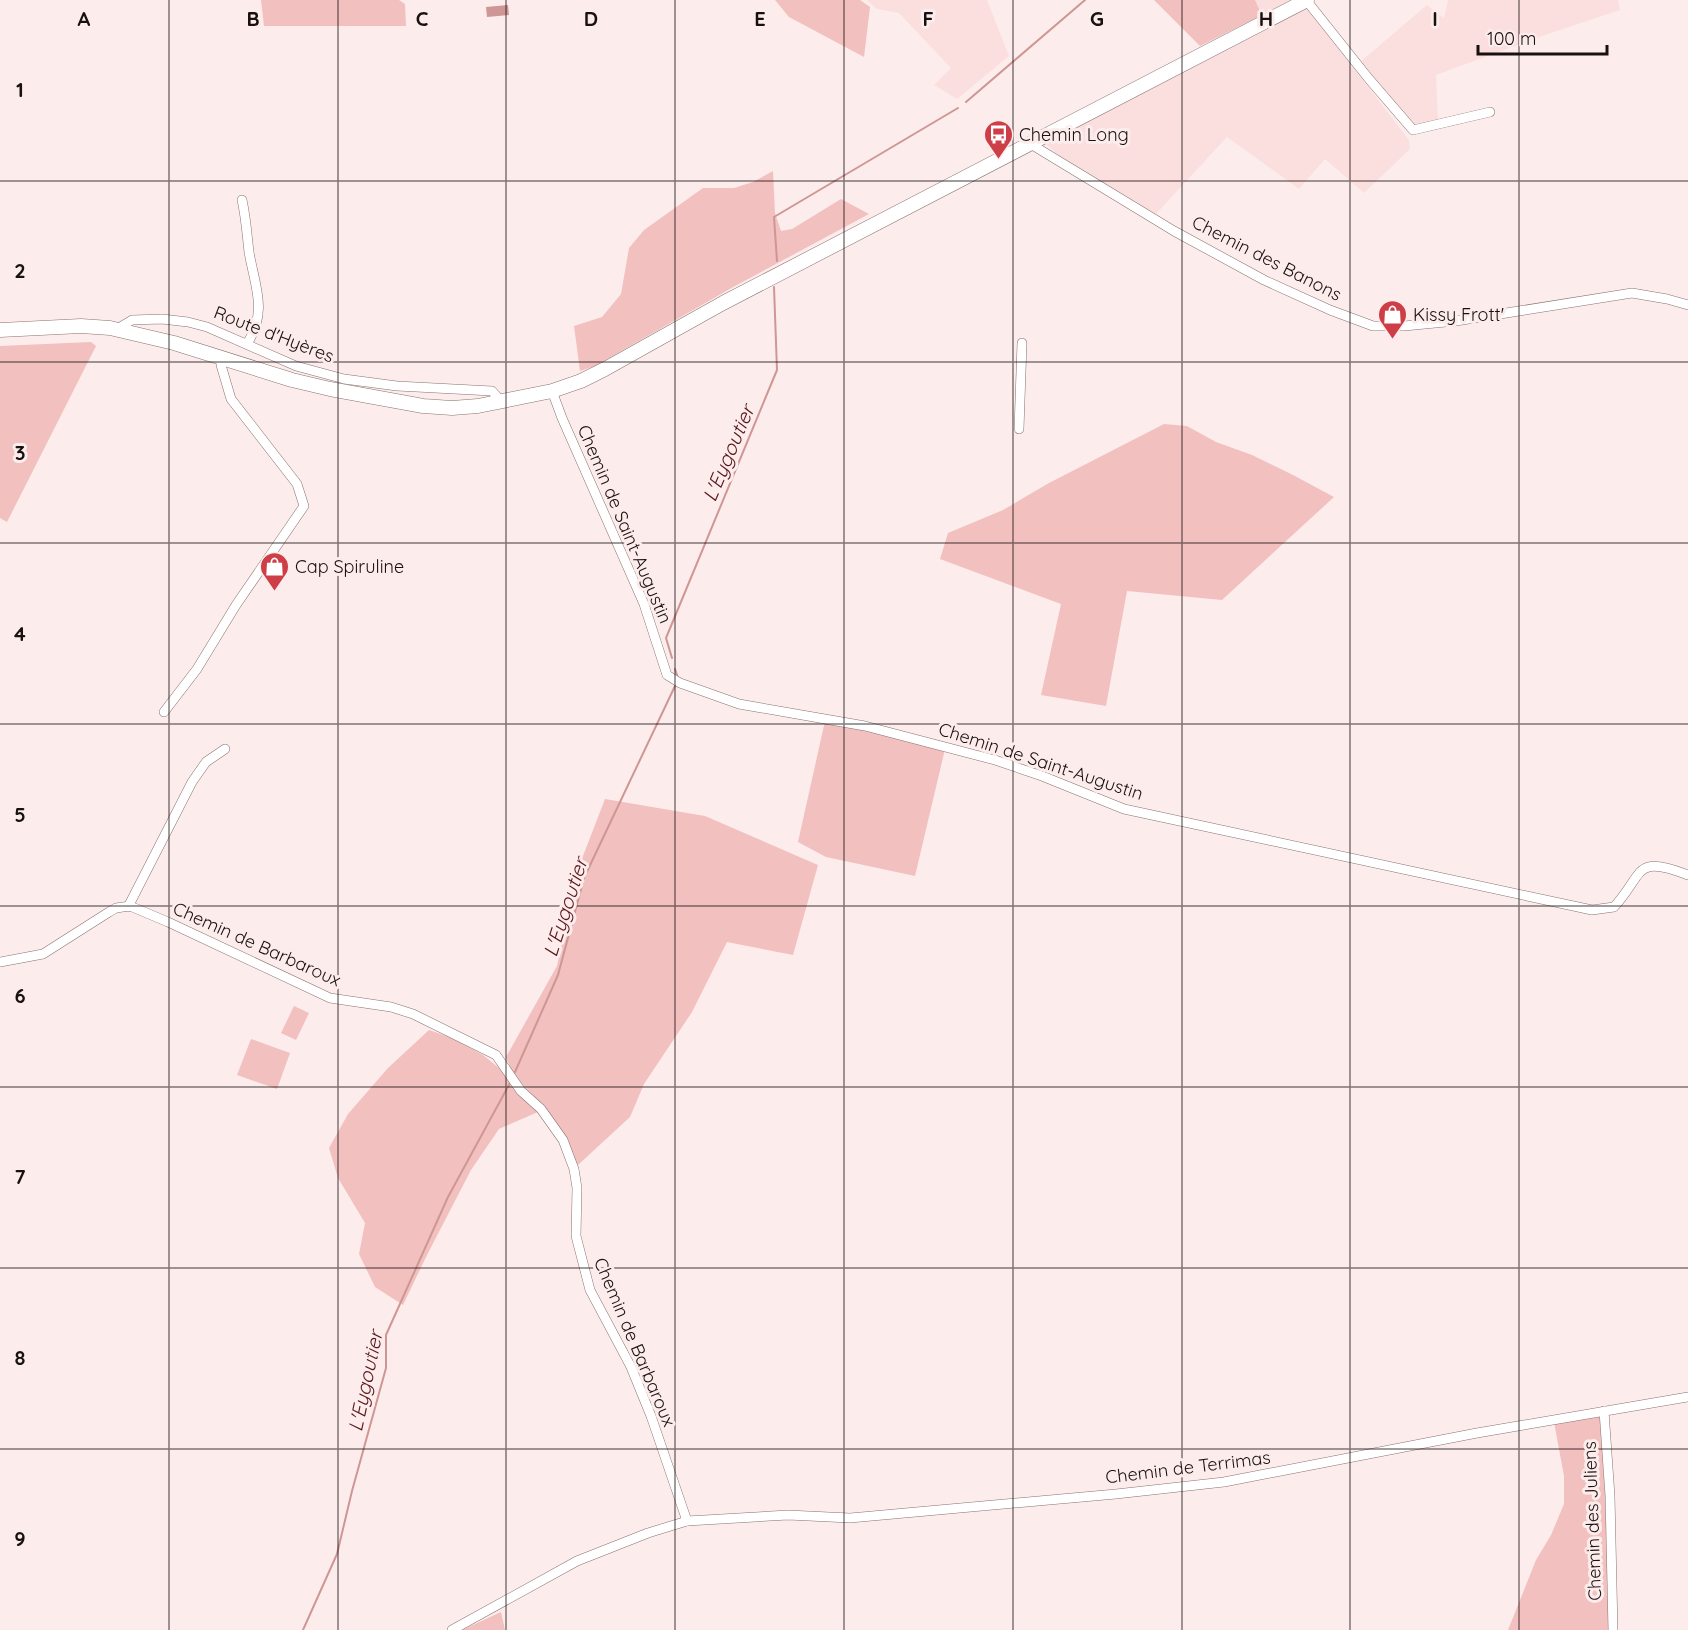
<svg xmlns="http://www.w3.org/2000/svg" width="1688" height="1630" viewBox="0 0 1688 1630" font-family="Quicksand,sans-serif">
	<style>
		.built { fill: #fbdfde }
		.green { fill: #f2c0be }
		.water { fill: #ce9694 }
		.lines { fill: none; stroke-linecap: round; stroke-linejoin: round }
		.stream { stroke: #ce9694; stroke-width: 2 }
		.minor-casing { stroke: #897271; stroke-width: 10 }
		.secondary-casing { stroke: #897271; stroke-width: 15 }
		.minor { stroke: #fff; stroke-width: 9 }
		.secondary { stroke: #fff; stroke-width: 14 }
		.grid { fill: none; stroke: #191010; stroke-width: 1.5; stroke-opacity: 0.55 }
		.labels { text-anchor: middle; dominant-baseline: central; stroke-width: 6; stroke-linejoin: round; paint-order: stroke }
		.poi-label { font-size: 18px; fill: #191010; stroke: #fcedec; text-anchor: start }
		.street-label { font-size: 18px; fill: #191010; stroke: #fcedec }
		.water-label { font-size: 20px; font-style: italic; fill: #5a171b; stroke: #fcedec }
		.grid-label { font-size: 20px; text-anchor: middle; font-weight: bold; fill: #191010; stroke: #fcedec; stroke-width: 6; stroke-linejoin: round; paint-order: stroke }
	</style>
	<rect width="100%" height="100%" fill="#fcedec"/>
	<g class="built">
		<polygon points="867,0 987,0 1009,56 957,99 934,85 951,68 899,13 877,9"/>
		<polygon points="1255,0 1290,0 1262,15"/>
		<polygon points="1448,0 1618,0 1620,10 1542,36 1436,75 1438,119 1414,126 1360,62 1427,5 1444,18"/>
		<polygon points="1306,6 1409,140 1410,149 1364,193 1325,159 1299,189 1227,137 1156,214 1067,163 1046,144"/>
	</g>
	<g class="green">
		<polygon points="261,0 399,0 405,4 406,26 264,26"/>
		<polygon points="775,0 860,0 870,7 864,57 789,17"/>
		<polygon points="1154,0 1255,0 1262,15 1200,46"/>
		<polygon points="773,171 775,213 781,231 792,229 841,199 869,214 735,286 595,366 580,371 574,326 602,317 621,294 629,248 644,230 703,188 734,188 753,182"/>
		<polygon points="91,342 96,346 7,522 0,518 0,346"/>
		<polygon points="1164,424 1187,426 1216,442 1252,455 1293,475 1334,497 1222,600 1127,591 1106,706 1041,695 1061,604 940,559 948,533 1003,510 1049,483"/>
		<polygon points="825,721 945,749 915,876 826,857 798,842"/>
		<path d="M605,799L705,816L818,865L793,955L727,942L692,1012L644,1084L630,1117L578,1165C568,1148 560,1128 548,1112C533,1093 514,1081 506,1057L557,966L576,874Z"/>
		<polygon points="294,1006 309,1013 296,1040 281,1033"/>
		<polygon points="429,1030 452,1038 483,1055 499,1068 517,1092 538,1112 499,1129 471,1170 426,1257 403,1305 375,1287 359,1254 365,1223 338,1178 329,1148 348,1114 388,1068"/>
		<polygon points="251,1039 290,1053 277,1089 237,1075"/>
		<polygon points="1602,1414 1610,1630 1508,1630 1536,1560 1551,1535 1564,1504 1564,1476 1554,1422"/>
		<polygon points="501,1612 505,1630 462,1630"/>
	</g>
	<polygon class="water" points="508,5 509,15 487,17 486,7"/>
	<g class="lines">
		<g class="stream">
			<polyline points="966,102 1085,0"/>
			<polyline points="777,261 774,217 958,108"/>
			<polyline points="672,658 666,638 777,370 774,287"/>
			<polyline points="675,669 678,678"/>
			<polyline points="515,1072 558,975 584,878 675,686"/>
			<polyline points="303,1630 337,1554 352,1491 386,1368 386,1335 448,1197 510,1083"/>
		</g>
		<defs>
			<g id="minor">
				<polyline points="1306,0 1369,79 1413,130 1490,112"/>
				<polyline points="1029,143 1174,231 1264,280 1330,310 1373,326 1404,326 1456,321 1632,293 1667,299 1688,305"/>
				<path d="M242,200C246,218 247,235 249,252C255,287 268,311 247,344"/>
				<polyline points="117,329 132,320 162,319 188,322 207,327 296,366 344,379 397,386 492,391 502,402"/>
				<path d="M552,391L562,418L644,604L667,675L680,683L739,704L865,726L995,760L1042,776L1124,809L1592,910L1614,907C1645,873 1633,854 1688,875"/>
				<polyline points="1019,429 1022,343"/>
				<polyline points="164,712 197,669 236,605 304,506 297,484 231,399 221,365 223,358"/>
				<polyline points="128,907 192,782 206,762 225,749"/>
				<polyline points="0,962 43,954 109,912 116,908 130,906 168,922 330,998 391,1007 413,1014 496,1055 521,1091 541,1109 563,1140 574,1169 577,1188 576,1236 590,1290 631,1367 651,1416 687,1521"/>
				<polyline points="1604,1411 1610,1496 1613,1630"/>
				<polyline points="452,1630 577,1561 648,1533 687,1521 788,1515 850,1518 1116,1494 1224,1482 1477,1433 1688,1397"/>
			</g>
			<polyline id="secondary" points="0,330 81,326 110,328 174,343 292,380 330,389 423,406 452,408 478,406 552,391 581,381 605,369 723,303 1307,0"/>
		</defs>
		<use href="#minor" class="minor-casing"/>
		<use href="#secondary" class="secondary-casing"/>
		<use href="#minor" class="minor"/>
		<use href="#secondary" class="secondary"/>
	</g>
	<path class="grid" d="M169,0V1630M338,0V1630M506,0V1630M675,0V1630M844,0V1630M1013,0V1630M1182,0V1630M1350,0V1630M1519,0V1630M0,181H1688M0,362H1688M0,543H1688M0,724H1688M0,906H1688M0,1087H1688M0,1268H1688M0,1449H1688"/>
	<defs>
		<symbol id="bus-pin" viewBox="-11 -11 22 30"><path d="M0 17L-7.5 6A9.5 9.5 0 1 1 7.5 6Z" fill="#ce3e46" stroke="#fcedec"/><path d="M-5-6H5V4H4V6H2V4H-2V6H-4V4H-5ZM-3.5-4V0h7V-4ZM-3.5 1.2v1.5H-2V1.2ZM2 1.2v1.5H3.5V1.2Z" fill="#fff"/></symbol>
		<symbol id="shop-pin" viewBox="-11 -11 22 30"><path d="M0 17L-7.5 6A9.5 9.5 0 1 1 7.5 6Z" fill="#ce3e46" stroke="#fcedec"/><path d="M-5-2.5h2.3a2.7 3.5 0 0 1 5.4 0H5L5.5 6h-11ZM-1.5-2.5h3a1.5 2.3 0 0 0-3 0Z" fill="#fff"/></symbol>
	</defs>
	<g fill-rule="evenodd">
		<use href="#bus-pin" x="982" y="118" width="33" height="45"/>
		<use href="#shop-pin" x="1376" y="298" width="33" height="45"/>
		<use href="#shop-pin" x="258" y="550" width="33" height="45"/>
	</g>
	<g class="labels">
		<g class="poi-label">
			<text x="1019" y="134">Chemin Long</text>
			<text x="1413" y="314">Kissy Frott'</text>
			<text x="295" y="566">Cap Spiruline</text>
		</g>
		<g class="street-label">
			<text transform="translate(1267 258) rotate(27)">Chemin des Banons</text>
			<text transform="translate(274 334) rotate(21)">Route d'Hyères</text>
			<text transform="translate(625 524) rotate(67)">Chemin de Saint-Augustin</text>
			<text transform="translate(1041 761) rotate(18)">Chemin de Saint-Augustin</text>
			<text transform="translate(257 944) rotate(24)">Chemin de Barbaroux</text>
			<text transform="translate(635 1342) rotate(67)">Chemin de Barbaroux</text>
			<text transform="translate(1188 1467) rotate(-7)">Chemin de Terrimas</text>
			<text transform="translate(1592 1521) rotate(-92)">Chemin des Juliens</text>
		</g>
		<g class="water-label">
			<text transform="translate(728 453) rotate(-67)">L'Eygoutier</text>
			<text transform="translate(565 907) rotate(-72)">L'Eygoutier</text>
			<text transform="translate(365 1381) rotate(-78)">L'Eygoutier</text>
		</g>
	</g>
	<g class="grid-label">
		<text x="84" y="26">A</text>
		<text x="253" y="26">B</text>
		<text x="422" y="26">C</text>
		<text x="591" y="26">D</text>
		<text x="760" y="26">E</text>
		<text x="928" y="26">F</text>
		<text x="1097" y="26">G</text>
		<text x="1266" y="26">H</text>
		<text x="1435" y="26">I</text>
		<text x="20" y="97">1</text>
		<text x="20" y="278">2</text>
		<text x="20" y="460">3</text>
		<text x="20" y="641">4</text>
		<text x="20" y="822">5</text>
		<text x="20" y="1003">6</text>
		<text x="20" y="1184">7</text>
		<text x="20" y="1365">8</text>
		<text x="20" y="1546">9</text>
	</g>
	<path d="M1478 45v9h129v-9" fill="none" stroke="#191010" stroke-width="3"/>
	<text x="1487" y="45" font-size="18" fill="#191010" stroke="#fcedec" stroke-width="4.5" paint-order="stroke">100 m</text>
</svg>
